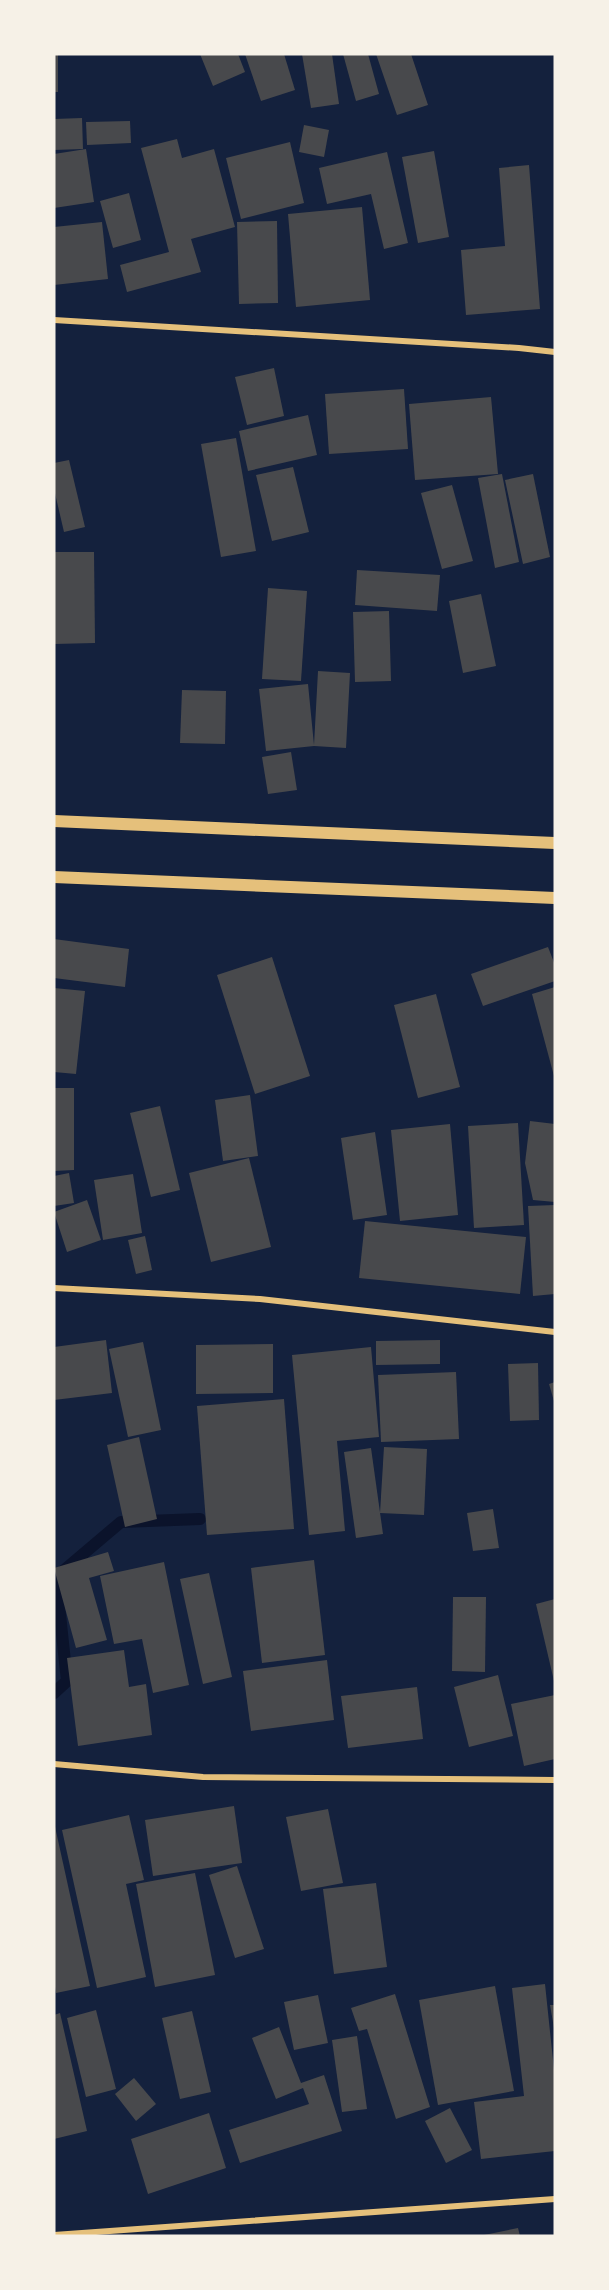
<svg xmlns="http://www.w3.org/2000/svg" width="609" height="2290" viewBox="0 0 609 2290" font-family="'Space Grotesk',sans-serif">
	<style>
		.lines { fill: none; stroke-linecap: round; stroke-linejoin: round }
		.stream { stroke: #0b132b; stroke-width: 12 }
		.building { fill: #48494c }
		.minor { stroke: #e5c07b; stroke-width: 6 }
		.secondary { stroke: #e5c07b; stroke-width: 12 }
	</style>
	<rect width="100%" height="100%" fill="#14213d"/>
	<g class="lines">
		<polyline class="stream" points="54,1693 67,1681 56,1577 121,1522 200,1519"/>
	</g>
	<g class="building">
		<rect x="54" y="54" width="4" height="38"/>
		<polygon points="200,54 238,54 245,72 213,86"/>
		<polygon points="245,54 284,54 295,90 261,101"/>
		<polygon points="302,54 332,54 339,104 311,108"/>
		<polygon points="343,54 368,54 379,94 356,101"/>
		<polygon points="376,54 411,54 428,105 397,115"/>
		<polygon points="82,118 83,149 54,150 54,119"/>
		<polygon points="130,121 131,143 87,145 86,122"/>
		<polygon points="304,125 329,130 324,157 299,152"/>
		<polygon points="177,139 182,158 214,149 235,227 191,239 201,272 127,292 120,265 169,252 141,148"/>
		<polygon points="290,142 304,203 241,219 226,158"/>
		<polygon points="86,149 94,202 54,208 54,154"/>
		<polygon points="434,151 449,237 418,243 402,157"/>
		<polygon points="387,152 408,243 384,249 371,194 327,204 319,168"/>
		<polygon points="529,165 540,309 466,315 461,250 505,246 499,168"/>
		<polygon points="129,193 141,240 113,248 100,201"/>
		<polygon points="362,207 370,300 296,307 288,214"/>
		<polygon points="277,221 278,303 239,304 237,222"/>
		<polygon points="102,222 108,279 54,285 54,227"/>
		<polygon points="274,368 284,416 247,425 235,377"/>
		<polygon points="404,389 408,449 329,454 325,394"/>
		<polygon points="491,397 498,474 415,480 409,404"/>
		<polygon points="308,415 317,455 248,471 239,431"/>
		<polygon points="236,438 256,551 221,557 201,444"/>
		<polygon points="69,460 85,527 64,532 54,489 54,463"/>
		<polygon points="293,467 309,532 272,541 256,475"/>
		<polygon points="502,474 519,562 495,568 478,478"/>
		<polygon points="533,474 550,557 523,564 505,480"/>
		<polygon points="452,485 473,561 442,569 421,493"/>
		<polygon points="54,552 94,552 95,643 54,644"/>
		<polygon points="357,570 440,575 437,611 355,605"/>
		<polygon points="268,588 307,591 301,681 262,679"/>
		<polygon points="481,594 496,666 463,673 449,601"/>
		<polygon points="389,611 391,681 355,682 353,612"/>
		<polygon points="318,671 350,673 346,748 314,746 266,751 259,689 308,684 314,745"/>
		<polygon points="182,690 226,691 225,744 180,743"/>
		<polygon points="291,752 297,790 268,794 262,757"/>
		<polygon points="54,939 129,949 125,987 54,978"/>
		<polygon points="548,947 555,965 555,981 483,1006 471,974"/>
		<polygon points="272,957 310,1076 255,1094 217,975"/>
		<polygon points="555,987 555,1076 554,1076 532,994"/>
		<polygon points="54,988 85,991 76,1074 54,1072"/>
		<polygon points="436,994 460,1087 418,1098 394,1005"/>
		<polygon points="54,1088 74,1088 74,1170 54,1171"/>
		<polygon points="250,1095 258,1156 223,1161 215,1100"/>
		<polygon points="160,1106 180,1190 151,1197 130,1113"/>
		<polygon points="530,1121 555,1124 555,1202 533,1200 525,1163"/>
		<polygon points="518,1123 524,1225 474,1228 468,1126"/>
		<polygon points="450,1124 458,1215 400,1221 391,1130"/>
		<polygon points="375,1132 387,1215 353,1220 341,1138"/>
		<polygon points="249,1158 271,1247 211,1262 189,1173"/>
		<polygon points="69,1173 74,1203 54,1206 54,1176"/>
		<polygon points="133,1174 142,1233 103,1240 94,1180"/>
		<polygon points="87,1200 101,1240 67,1252 54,1212"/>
		<polygon points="555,1205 555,1294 533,1296 528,1206"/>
		<polygon points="365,1221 526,1237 520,1294 359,1278"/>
		<polygon points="145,1236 152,1270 136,1274 128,1240"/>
		<polygon points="106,1340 112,1393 54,1400 54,1347"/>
		<polygon points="440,1340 440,1364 376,1365 376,1341"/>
		<polygon points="143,1342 161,1430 128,1437 109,1349"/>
		<polygon points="273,1344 273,1393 196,1394 196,1345"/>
		<polygon points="371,1347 379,1437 337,1441 345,1531 309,1535 292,1355"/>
		<polygon points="538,1363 539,1420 510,1421 508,1364"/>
		<polygon points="456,1372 459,1439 381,1442 378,1375"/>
		<polygon points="555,1382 555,1401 554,1401 549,1384"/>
		<polygon points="284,1399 294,1529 207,1535 197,1406"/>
		<polygon points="139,1437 157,1519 125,1527 107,1445"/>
		<polygon points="384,1447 427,1449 424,1515 380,1513"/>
		<polygon points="371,1448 383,1534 356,1538 344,1452"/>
		<polygon points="493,1509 499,1548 473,1551 467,1513"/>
		<polygon points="108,1552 114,1571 89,1578 107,1640 76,1648 54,1568"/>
		<polygon points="314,1560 325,1655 262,1663 251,1568"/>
		<polygon points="164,1562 189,1685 153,1693 142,1639 114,1644 100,1576"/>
		<polygon points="209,1573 232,1677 203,1684 180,1579"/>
		<polygon points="453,1597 486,1597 485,1672 452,1671"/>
		<polygon points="555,1599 555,1680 554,1681 536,1604"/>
		<polygon points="124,1650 129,1687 146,1684 152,1735 78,1746 67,1658"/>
		<polygon points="327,1660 334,1720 251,1731 243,1671"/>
		<polygon points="498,1675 513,1736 469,1747 454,1687"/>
		<polygon points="417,1687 423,1739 348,1748 341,1696"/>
		<polygon points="555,1695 555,1759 524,1766 511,1704"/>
		<polygon points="234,1806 242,1863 153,1876 145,1820"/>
		<polygon points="328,1809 343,1883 301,1891 286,1817"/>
		<polygon points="129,1815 144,1880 126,1884 146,1977 97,1988 62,1830"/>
		<polygon points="54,1822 90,1986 56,1993 54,1981"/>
		<polygon points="237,1866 264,1949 235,1958 209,1875"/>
		<polygon points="195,1873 215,1975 155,1987 136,1884"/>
		<polygon points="376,1883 387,1967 334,1974 323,1889"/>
		<polygon points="545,1984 555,2079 555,2151 481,2159 474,2102 524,2096 512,1988"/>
		<polygon points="495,1986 514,2091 438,2105 419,2000"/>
		<polygon points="395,1994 430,2107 396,2119 367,2029 359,2031 351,2008"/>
		<polygon points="318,1995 328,2043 294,2050 284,2002"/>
		<polygon points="550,2005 555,2005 555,2028 554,2028"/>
		<polygon points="96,2010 116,2089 86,2097 67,2018"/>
		<polygon points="192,2011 211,2092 180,2099 162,2018"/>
		<polygon points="60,2013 87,2131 54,2139 54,2015"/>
		<polygon points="279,2027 301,2083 324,2075 342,2131 240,2163 229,2130 309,2104 303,2088 276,2099 252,2038"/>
		<polygon points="357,2036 367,2109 342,2112 332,2040"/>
		<polygon points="134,2078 156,2104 136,2121 115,2094"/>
		<polygon points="450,2108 472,2150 446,2163 425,2121"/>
		<polygon points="209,2113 226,2168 148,2194 131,2139"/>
		<polygon points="518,2228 520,2236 484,2236 484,2235"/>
	</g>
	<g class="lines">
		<g class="minor">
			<polyline points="54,320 519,348 555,352"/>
			<polyline points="54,1288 260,1299 555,1332"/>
			<polyline points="54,1764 203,1777 555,1780"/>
			<polyline points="54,2235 555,2199"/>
		</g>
		<g class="secondary">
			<polyline points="54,821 555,843"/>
			<polyline points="54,877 555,898"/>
		</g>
	</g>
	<rect width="609" height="2290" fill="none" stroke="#f6f1e7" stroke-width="111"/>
</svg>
